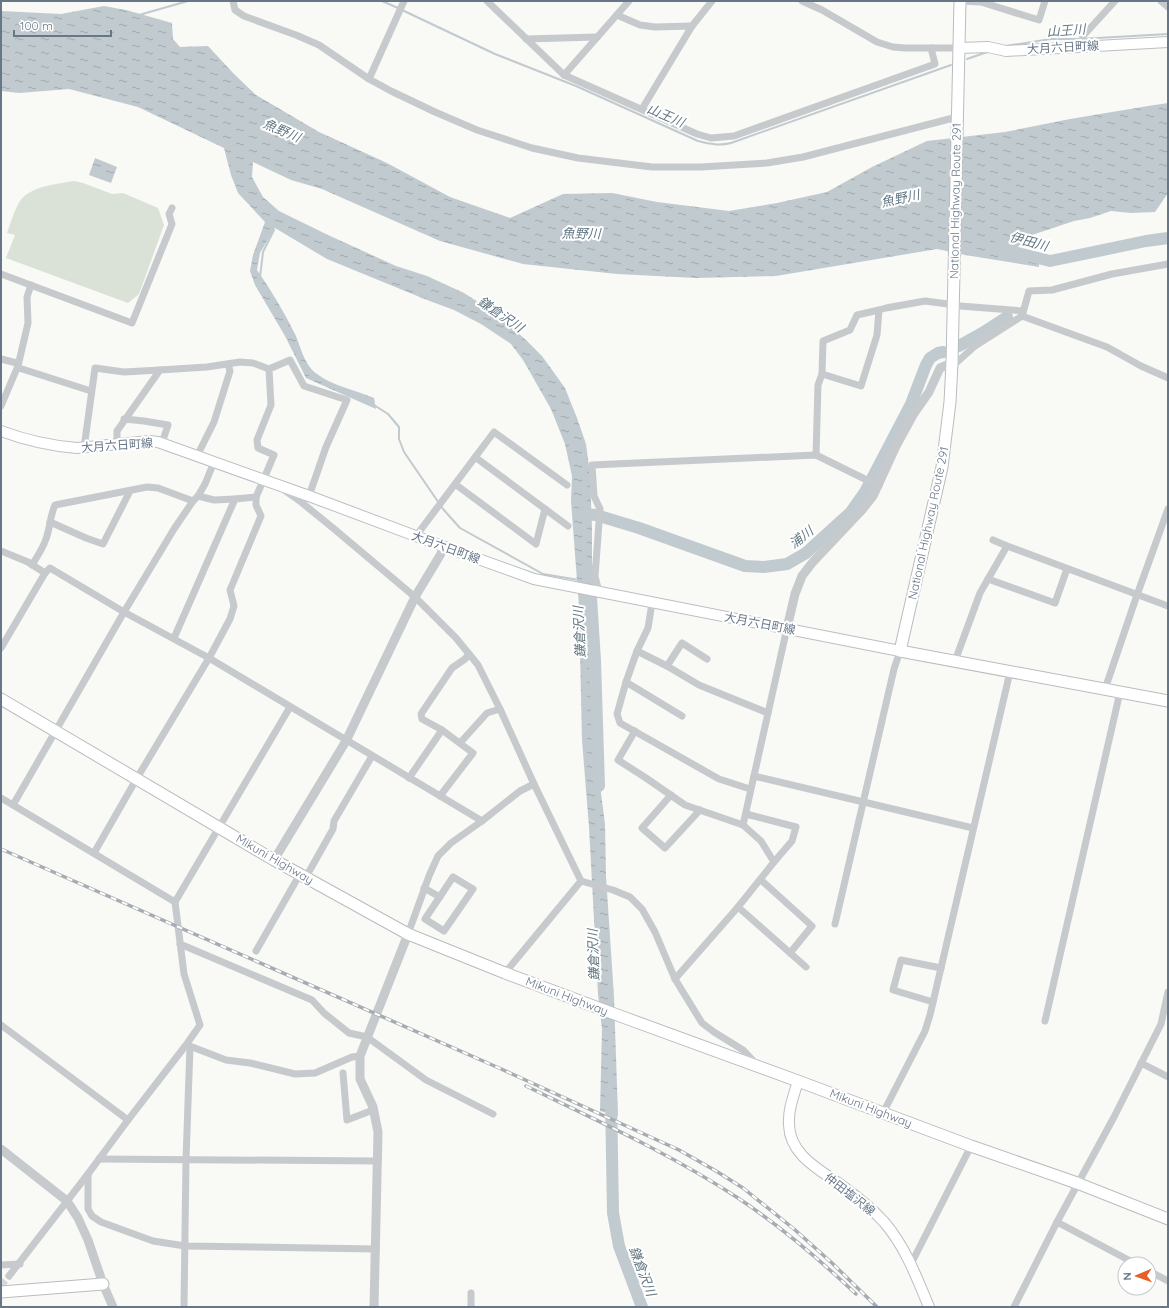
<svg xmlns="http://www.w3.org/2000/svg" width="1169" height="1308" viewBox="0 0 1169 1308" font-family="Quicksand,'Noto Sans JP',sans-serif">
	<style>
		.pitch { fill: #dae1d7 }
		.water { fill: url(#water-ripples) }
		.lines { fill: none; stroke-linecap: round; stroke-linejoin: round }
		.stream { stroke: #c1cacf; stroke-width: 2 }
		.river { stroke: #c1cacf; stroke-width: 12 }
		.minor-tunnel { stroke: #d4d8da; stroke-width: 7; stroke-dasharray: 7 3.5; stroke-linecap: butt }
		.secondary-casing { stroke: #bbbfc4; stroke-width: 12 }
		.trunk-casing { stroke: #b9bcbf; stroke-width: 13 }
		.minor { stroke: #c6cacd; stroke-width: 7 }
		.tertiary { stroke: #c6cacd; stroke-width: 9 }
		.secondary { stroke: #fff; stroke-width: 10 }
		.trunk { stroke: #fff; stroke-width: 11 }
		.rail-casing { stroke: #a6acb2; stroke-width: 3.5 }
		.rail { stroke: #fff; stroke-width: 2; stroke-dasharray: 6; stroke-linecap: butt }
		.labels { text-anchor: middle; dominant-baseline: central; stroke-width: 4; stroke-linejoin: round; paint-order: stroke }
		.street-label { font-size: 12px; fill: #677788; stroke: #fff }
		.water-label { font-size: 13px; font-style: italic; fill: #637883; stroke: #fff }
	</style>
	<defs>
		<pattern id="water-ripples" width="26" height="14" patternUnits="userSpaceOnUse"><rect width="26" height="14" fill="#c1cacf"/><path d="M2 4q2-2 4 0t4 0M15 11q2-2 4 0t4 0" fill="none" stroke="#a1a9ae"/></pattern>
	</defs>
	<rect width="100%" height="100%" fill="#f9f9f6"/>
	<path class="pitch" d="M74,181L83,183L112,194L123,193L158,208L164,225L139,294L128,303L6,258L15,235L7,233C11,222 14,211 20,201C31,186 57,184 74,181Z"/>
	<g class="water">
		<path d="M104,6L126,10L172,23L173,39L180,47L208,46L234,74L256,95L319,132L387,163L450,197L510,218L563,194L612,193L657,202L729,211L777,203L827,192L872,167L927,141L1005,132L1070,119L1148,106L1168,103V193L1155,212L1131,213L1111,211L1090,218L1074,221L1032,235L1008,255L1039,263V267L965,255L937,249L776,276L696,278L617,274L523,264L440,241L322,189L291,180L253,162L252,177L263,197L279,211L328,235L396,266L427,276L464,293L497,314L527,341L542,356L565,388L577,418L586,444L590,474L592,528V568L588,606L594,739L605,824L606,876L614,997L618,1116L600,1111L602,1029L598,994L589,827L582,740L579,607L571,501L572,476L565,444L551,409L523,360L511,344L481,324L454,310L427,300L327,259L275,228L260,253L257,270C271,290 284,312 295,334C301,347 304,365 317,374C333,386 355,390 374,398L376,409L306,378L285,336L255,285L250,271L253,255L265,222L238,193L231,175L224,148L138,107L69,89L19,93L1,91V11L61,14Z"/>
		<polygon points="95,158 117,167 111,183 89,175"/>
	</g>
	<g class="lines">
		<g class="stream">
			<polyline points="382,1 398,8"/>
			<path d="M402,10L495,54L576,86L698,141C710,144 719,146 731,143L951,65"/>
			<polyline points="139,15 188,1"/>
			<polyline points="1006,46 1051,39 1080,39 1168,34"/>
			<polyline points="967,59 990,51"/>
			<polyline points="260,277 263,252 274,230"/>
			<polyline points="374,405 388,414 399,427 399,439 404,452 443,509 460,528 543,574 579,580"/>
		</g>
		<g class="river">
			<polyline points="997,248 1050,261 1146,241 1168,238"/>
			<polyline points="959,346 984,332 1007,317"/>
			<polyline points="581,514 596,515 639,528 745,566 764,567 787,564 806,553 851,512 865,492 911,404 926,365 930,358 938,353 943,352"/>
			<polyline points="587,567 590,582 595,661 599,786"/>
			<polyline points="611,1098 613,1213 619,1246 642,1307"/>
		</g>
		<polyline class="minor-tunnel" points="1,1286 9,1276"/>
		<defs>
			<g id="secondary">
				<polyline points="959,48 988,47 1006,51 1168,42"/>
				<path d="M1,431C25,440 52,446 77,448L150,441L158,442L309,496L445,547L534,579L900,651"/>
				<path d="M798,1081C794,1095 788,1109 789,1125C790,1157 823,1171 845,1188C859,1198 872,1209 884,1222C905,1246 917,1278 929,1307"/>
			</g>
			<g id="trunk">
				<polyline points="960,1 952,363 950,402 942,467 900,651 1168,701"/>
				<polyline points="1,699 274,860 408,934 505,973 620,1016 798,1081 971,1146 1077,1183 1168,1219"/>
				<polyline points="1,1292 103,1284"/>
			</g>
		</defs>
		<use href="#secondary" class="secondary-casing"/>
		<use href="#trunk" class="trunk-casing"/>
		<g class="minor">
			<polyline points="233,1 235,10 244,16 296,35 319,45 369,79 391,91 435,112 477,130 532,148 578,158 652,167 701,167 767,163 803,157 957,117"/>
			<polyline points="487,1 564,75 697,134 711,138 734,136 935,64 931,48"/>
			<polyline points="802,1 822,10 877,42 893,47 905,48 959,48"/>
			<polyline points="960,1 981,2 1039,20 1045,1"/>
			<polyline points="1161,1 1168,7"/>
			<polyline points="617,15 640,25 655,27 692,26"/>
			<polyline points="526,39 597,37"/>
			<polyline points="1081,46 1083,36 1115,1"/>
			<polyline points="564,75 629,1"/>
			<polyline points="369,79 404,1"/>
			<polyline points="642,109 692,26 712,1"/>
			<polyline points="1,274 132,323 172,224 169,214 172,208"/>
			<polyline points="960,306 1023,311"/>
			<polyline points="1022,316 1107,347 1141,366 1168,378"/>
			<polyline points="1,359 17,363 19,368 91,391"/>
			<polyline points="952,363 956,363 975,346 1022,316 1029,291 1052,290 1112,274 1168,264"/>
			<polyline points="822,374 823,341 850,330 857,315 879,310"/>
			<polyline points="1,406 18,366 28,323 27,297 31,285"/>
			<polyline points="124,419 144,421 168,425 162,443"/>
			<polyline points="117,445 117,431 160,370 207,367 240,362 253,363 269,369"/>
			<polyline points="84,448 95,368 124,372 160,370"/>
			<polyline points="816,455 818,385 822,374 861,386 877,335 879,310 886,308 925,301 948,304"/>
			<polyline points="197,456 214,422 230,371 228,364"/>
			<polyline points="475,457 568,526"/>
			<polyline points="455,484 536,544 545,509"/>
			<polyline points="284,490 301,502 333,528 415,597 456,638 478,665 500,709 534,784 581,881 613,890 630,897 642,909 655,932 675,979 702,1023 714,1032 743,1050 757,1065"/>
			<polyline points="198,496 214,500 235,499"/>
			<polyline points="50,522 86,538 103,544 129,493 129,491"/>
			<polyline points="416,536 494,432 567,485"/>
			<polyline points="993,540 1007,546 1168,606"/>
			<polyline points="1,551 28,562 45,573"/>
			<path d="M32,565C37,557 43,548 46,539C50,528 50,516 55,505L147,487L158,488L193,501"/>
			<polyline points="988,579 1055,603 1067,569"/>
			<polyline points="599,592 595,576 600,509 594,496 592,465 816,455 879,486"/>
			<polyline points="652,603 648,628 637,651 626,682 617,714 620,723 719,779 750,789"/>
			<polyline points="174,638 235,499 256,497 274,455 258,448 257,440 271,405 269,369 290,360 304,386 347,400 326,447 309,496"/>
			<polyline points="1,648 45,573 50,568 124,612 209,658 482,821"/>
			<polyline points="637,651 667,666 699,685 768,713"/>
			<polyline points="955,661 980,593 1007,546"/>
			<polyline points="667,666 682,643 707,659"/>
			<polyline points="626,682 682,716"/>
			<polyline points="1105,689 1137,595 1168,509"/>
			<polyline points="635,731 618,760 646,778 685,805 743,825 761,841 774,862 738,907 675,979"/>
			<polyline points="460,743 487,713 500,709"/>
			<polyline points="754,776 973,828"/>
			<polyline points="409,778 442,730"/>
			<polyline points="671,795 642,828 665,848 700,810"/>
			<polyline points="440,796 473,753 442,730 422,719 421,714 452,668 465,659 469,654"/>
			<polyline points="1,798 13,805 124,612 174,529 193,501 198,496 205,484 214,462"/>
			<polyline points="13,805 175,902"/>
			<polyline points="746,814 796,827 792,841 774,862"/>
			<polyline points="743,825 787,628"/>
			<polyline points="94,853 137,778 209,658 230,619 234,606 230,590 261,516 256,505 256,497"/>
			<polyline points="306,877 333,829 334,821 372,756"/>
			<polygon points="453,877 473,889 444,931 425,919"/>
			<polyline points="761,880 812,926 790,953"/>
			<polyline points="424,888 440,897"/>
			<polyline points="738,907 806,967"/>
			<polyline points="835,924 894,669 900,651"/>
			<polyline points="408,934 429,876 438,856 451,843 482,821 520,791 534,784"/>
			<polyline points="180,944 312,1000 324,1013 349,1033 367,1037 426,1080 493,1114"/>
			<polyline points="256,951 300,874"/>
			<polyline points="505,973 581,881"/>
			<polyline points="933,1002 893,990 901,960 941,968"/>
			<polyline points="1045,1021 1120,692"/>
			<polyline points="1,1025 128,1120"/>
			<polyline points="187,1045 226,1060 250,1063 295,1074 315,1073 352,1057 360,1056"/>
			<polyline points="1141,1063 1168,1077"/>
			<polyline points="343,1073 347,1120 373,1110"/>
			<polyline points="883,1113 925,1031 930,1015 1010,672"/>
			<polyline points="99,1159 378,1161"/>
			<polyline points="88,1174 88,1209 92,1216 101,1222 153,1241 185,1246 376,1249"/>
			<polyline points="1057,1222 1136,1264"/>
			<polyline points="911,1264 971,1146"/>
			<polyline points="1,1265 20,1264"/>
			<polyline points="1149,1271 1168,1281"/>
			<polyline points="9,1276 88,1174 128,1120 186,1045 200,1025 184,974 175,902 290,707"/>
			<polyline points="184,1307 186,1159 190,1047"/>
			<polyline points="471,1307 471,1293"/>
			<polyline points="1014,1307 1057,1222 1114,1117 1161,1024 1168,992"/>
		</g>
		<g class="tertiary">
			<polyline points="787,628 795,594 802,576 812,563 862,510 873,496 896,446 913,415 929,392 940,368 952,363"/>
			<polyline points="274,860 346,741 415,597 445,547"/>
			<polyline points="1,1149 67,1201 78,1218 88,1240 103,1284 113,1307"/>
			<polyline points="374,1307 378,1132 373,1107 360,1079 360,1056 408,934"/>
		</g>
		<use href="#secondary" class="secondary"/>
		<use href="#trunk" class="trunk"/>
		<defs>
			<g id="rail">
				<polyline points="1,849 499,1068 679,1150 716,1171 743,1188 794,1229 832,1263 877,1307"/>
				<path d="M526,1086C598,1121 671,1154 738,1198C780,1226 819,1259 856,1294"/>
			</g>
		</defs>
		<use href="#rail" class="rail-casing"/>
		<use href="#rail" class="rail"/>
	</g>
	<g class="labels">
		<g class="street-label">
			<text transform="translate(1063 47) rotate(-3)">大月六日町線</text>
			<text transform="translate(955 201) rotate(-89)">National Highway Route 291</text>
			<text transform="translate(117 445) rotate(-4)">大月六日町線</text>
			<text transform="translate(928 523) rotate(-78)">National Highway Route 291</text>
			<text transform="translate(446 547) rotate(20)">大月六日町線</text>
			<text transform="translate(760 623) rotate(11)">大月六日町線</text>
			<text transform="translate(275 859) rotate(30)">Mikuni Highway</text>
			<text transform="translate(567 996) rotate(21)">Mikuni Highway</text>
			<text transform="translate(871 1108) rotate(21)">Mikuni Highway</text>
			<text transform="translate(850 1194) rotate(38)">仲田塩沢線</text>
		</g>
		<g class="water-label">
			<text transform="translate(1066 30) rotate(-4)">山王川</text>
			<text transform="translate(666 115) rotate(23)">山王川</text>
			<text transform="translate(282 130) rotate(23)">魚野川</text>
			<text transform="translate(900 198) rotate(-12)">魚野川</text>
			<text transform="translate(581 233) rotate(1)">魚野川</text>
			<text transform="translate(1029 241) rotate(15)">伊田川</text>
			<text transform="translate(501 314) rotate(34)">鎌倉沢川</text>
			<text transform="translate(801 537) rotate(-38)">浦川</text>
			<text transform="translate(579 632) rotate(-93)">鎌倉沢川</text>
			<text transform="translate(593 955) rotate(-92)">鎌倉沢川</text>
			<text transform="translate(643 1271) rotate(69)">鎌倉沢川</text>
		</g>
	</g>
	<rect width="1169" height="1308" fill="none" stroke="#677788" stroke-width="4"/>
	<g transform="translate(1137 1276) rotate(268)"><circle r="19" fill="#ffffff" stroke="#c2c9cf"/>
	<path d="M0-3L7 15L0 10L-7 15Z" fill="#e75f27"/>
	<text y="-6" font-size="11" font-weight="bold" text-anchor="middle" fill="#677788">N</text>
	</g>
	<path d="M14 30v6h97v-6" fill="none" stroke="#677788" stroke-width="2"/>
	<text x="20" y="30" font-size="12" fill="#677788" stroke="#ffffff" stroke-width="3" paint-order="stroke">100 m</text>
</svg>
